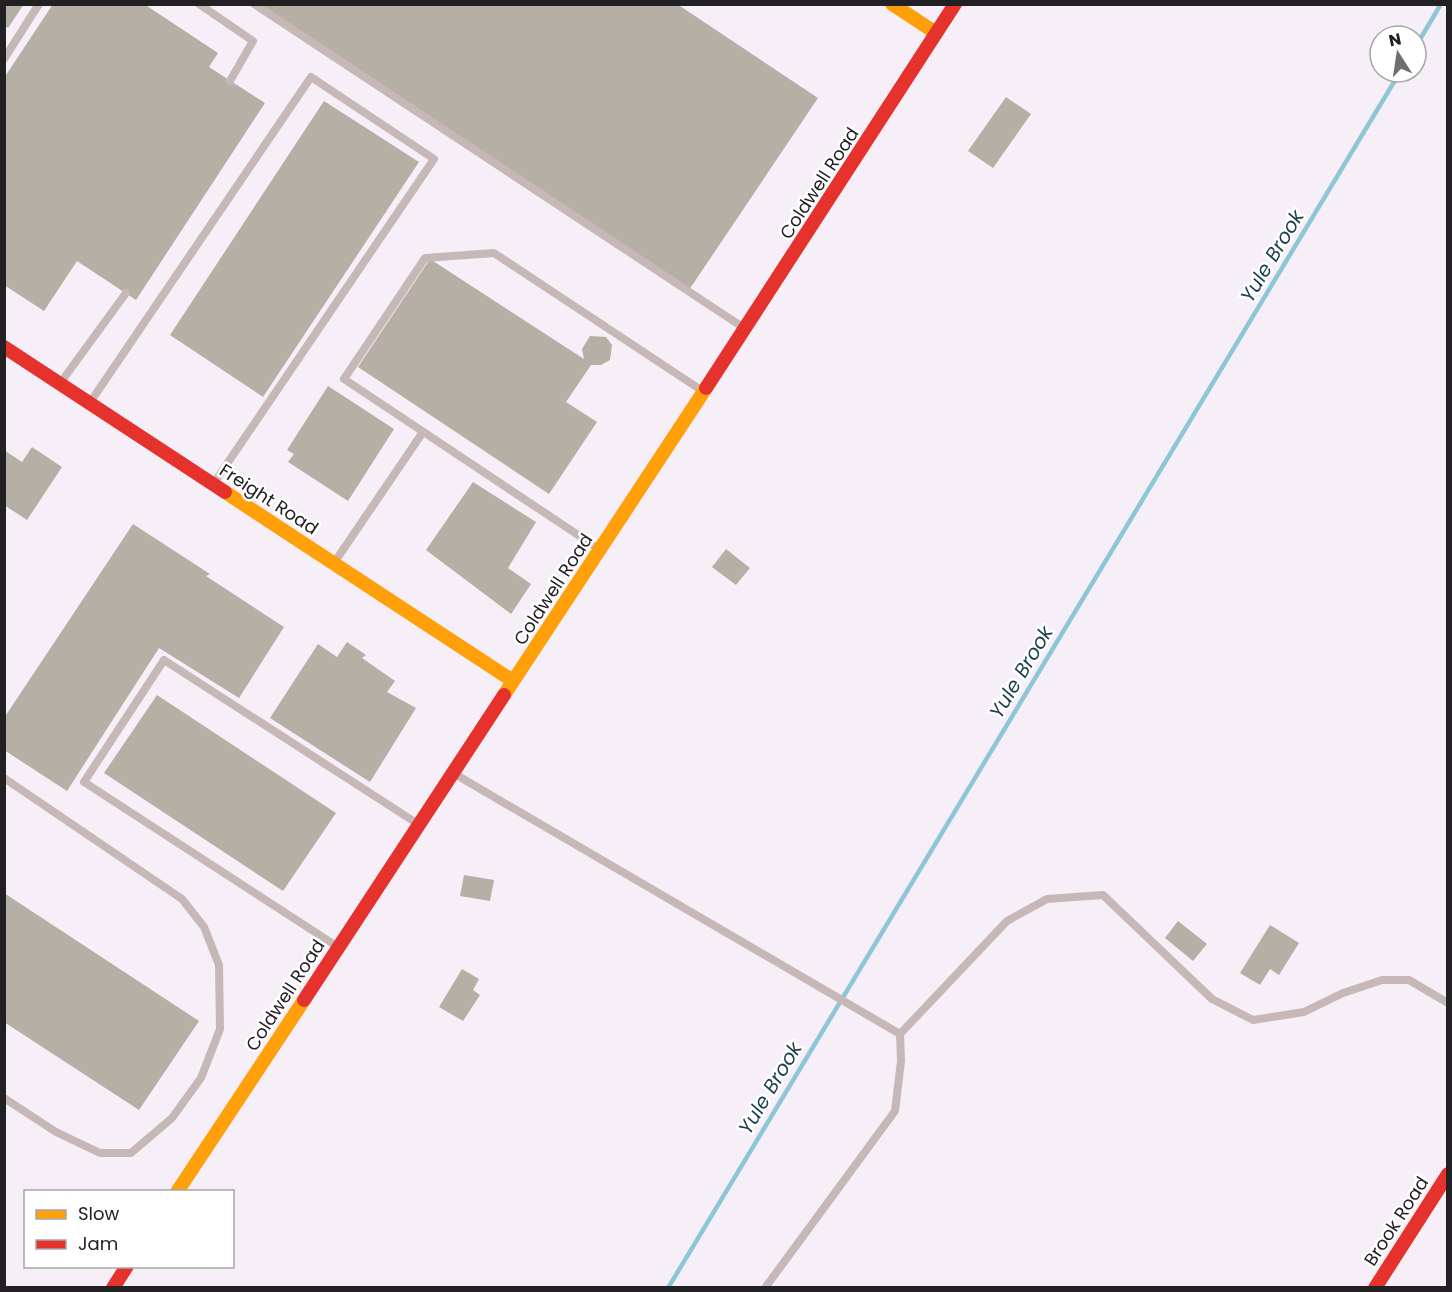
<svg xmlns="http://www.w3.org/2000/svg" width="1452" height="1292" viewBox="0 0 1452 1292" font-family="Poppins,sans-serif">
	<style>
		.built { fill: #f7eff8; fill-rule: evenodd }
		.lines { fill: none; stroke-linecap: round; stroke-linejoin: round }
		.stream { stroke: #8ec6d6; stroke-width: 4.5 }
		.building { fill: #b6afa5 }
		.lane { stroke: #c6b8b6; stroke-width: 8 }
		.slow { stroke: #ff9f0a; stroke-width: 14 }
		.jam { stroke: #e5322d; stroke-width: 14 }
		.labels { text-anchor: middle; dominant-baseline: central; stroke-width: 5; stroke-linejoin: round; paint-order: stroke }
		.street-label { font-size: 18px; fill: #232023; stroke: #fff }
		.water-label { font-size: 20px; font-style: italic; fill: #1a3f4a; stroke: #fff }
	</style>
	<rect width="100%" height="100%" fill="#fdfbfd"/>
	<path class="built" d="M5,5H1447V1287H5ZM1380,36H1416V72H1380ZM26,1192H232V1266H26Z"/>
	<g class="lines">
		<g class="stream">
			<polyline points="1416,46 1441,4"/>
			<polyline points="668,1288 1400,72"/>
		</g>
	</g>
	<g class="building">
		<polygon points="4,4 24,4 8,28 4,25"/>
		<polygon points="53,4 144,4 218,53 209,67 265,103 136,300 77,261 44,311 4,285 4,78"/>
		<polygon points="253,4 677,4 818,98 687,293"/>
		<polygon points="1006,97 1031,114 993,168 968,151"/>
		<polygon points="324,101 419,162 263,397 170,335"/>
		<polygon points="430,259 584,359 582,349 590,336 606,337 612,345 610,360 601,365 591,365 566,402 597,422 549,494 358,367"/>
		<polygon points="328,386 394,429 348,501 288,462 294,454 287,450"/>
		<polygon points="32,447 62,467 27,520 4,505 4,450 22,462"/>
		<polygon points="473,482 536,522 508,568 531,584 511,614 426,550"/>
		<polygon points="133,524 210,574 206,576 284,627 239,698 159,648 67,791 4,750 4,718"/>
		<polygon points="726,549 750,568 736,585 712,567"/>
		<polygon points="347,642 366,655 362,658 395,681 387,692 416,708 370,782 270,718 318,644 337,657"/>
		<polygon points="157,695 336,813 283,891 104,773"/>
		<polygon points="464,875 494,880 490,901 460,896"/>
		<polygon points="4,893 199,1021 139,1110 4,1022"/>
		<polygon points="1178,921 1207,944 1193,961 1165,938"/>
		<polygon points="1270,925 1299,943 1279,975 1270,969 1260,985 1240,973"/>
		<polygon points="462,969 479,979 473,990 480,995 463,1021 439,1007"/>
	</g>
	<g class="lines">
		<g class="lane">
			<polyline points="199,4 253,41 230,81"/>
			<polyline points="254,4 744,328"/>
			<polyline points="4,59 39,4"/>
			<polyline points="61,382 126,293"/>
			<polyline points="91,401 311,77 434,159 214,483"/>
			<polyline points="599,549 344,379 425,258 494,253 704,392"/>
			<polyline points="334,563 423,432"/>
			<polyline points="453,773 900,1034 1007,921 1047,899 1103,895 1212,999 1253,1020 1304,1012 1343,993 1382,980 1409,980 1448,1003"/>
			<polyline points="4,778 182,899 204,927 219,965 220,1029 201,1078 172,1118 131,1153 100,1153 56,1132 4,1098"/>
			<polyline points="338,947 84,782 164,660 418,824"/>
			<polyline points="765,1288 895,1111 901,1061 900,1034"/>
		</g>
		<g class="slow">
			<polyline points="892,4 936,33"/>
			<polyline points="225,492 513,681"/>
			<polyline points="504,695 706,388"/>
			<polyline points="177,1192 304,1000"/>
		</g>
		<g class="jam">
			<polyline points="4,347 225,492"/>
			<polyline points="706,388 955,4"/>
			<polyline points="304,1000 504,695"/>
			<polyline points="113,1288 127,1266"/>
			<polyline points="1375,1288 1448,1174"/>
		</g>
	</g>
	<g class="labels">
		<g class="street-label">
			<text transform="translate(819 183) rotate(-57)">Coldwell Road</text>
			<text transform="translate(269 499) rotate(33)">Freight Road</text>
			<text transform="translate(553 589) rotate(-57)">Coldwell Road</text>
			<text transform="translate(285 995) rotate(-57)">Coldwell Road</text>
			<text transform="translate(1396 1221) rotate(-57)">Brook Road</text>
		</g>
		<g class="water-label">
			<text transform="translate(1272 256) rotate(-59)">Yule Brook</text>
			<text transform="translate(1021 672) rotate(-59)">Yule Brook</text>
			<text transform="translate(770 1088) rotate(-59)">Yule Brook</text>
		</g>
	</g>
	<rect width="1452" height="1292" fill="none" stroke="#232023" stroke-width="12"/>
	<rect x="24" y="1190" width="210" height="78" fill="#ffffff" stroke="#a7a6a7" stroke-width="1.5"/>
	<rect x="36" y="1210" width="30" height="9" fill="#ff9f0a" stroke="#a7a6a7" stroke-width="1.5"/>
	<text x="78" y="1220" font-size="18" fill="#232023">Slow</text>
	<rect x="36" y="1240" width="30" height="9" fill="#e5322d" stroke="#a7a6a7" stroke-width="1.5"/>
	<text x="78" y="1250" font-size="18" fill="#232023">Jam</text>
	<g transform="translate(1398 54) rotate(348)"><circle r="28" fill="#ffffff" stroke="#a7a6a7" stroke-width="1.5"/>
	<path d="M0-4.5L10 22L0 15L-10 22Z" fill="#6f6d6f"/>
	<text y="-9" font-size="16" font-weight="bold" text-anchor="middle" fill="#232023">N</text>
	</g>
</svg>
